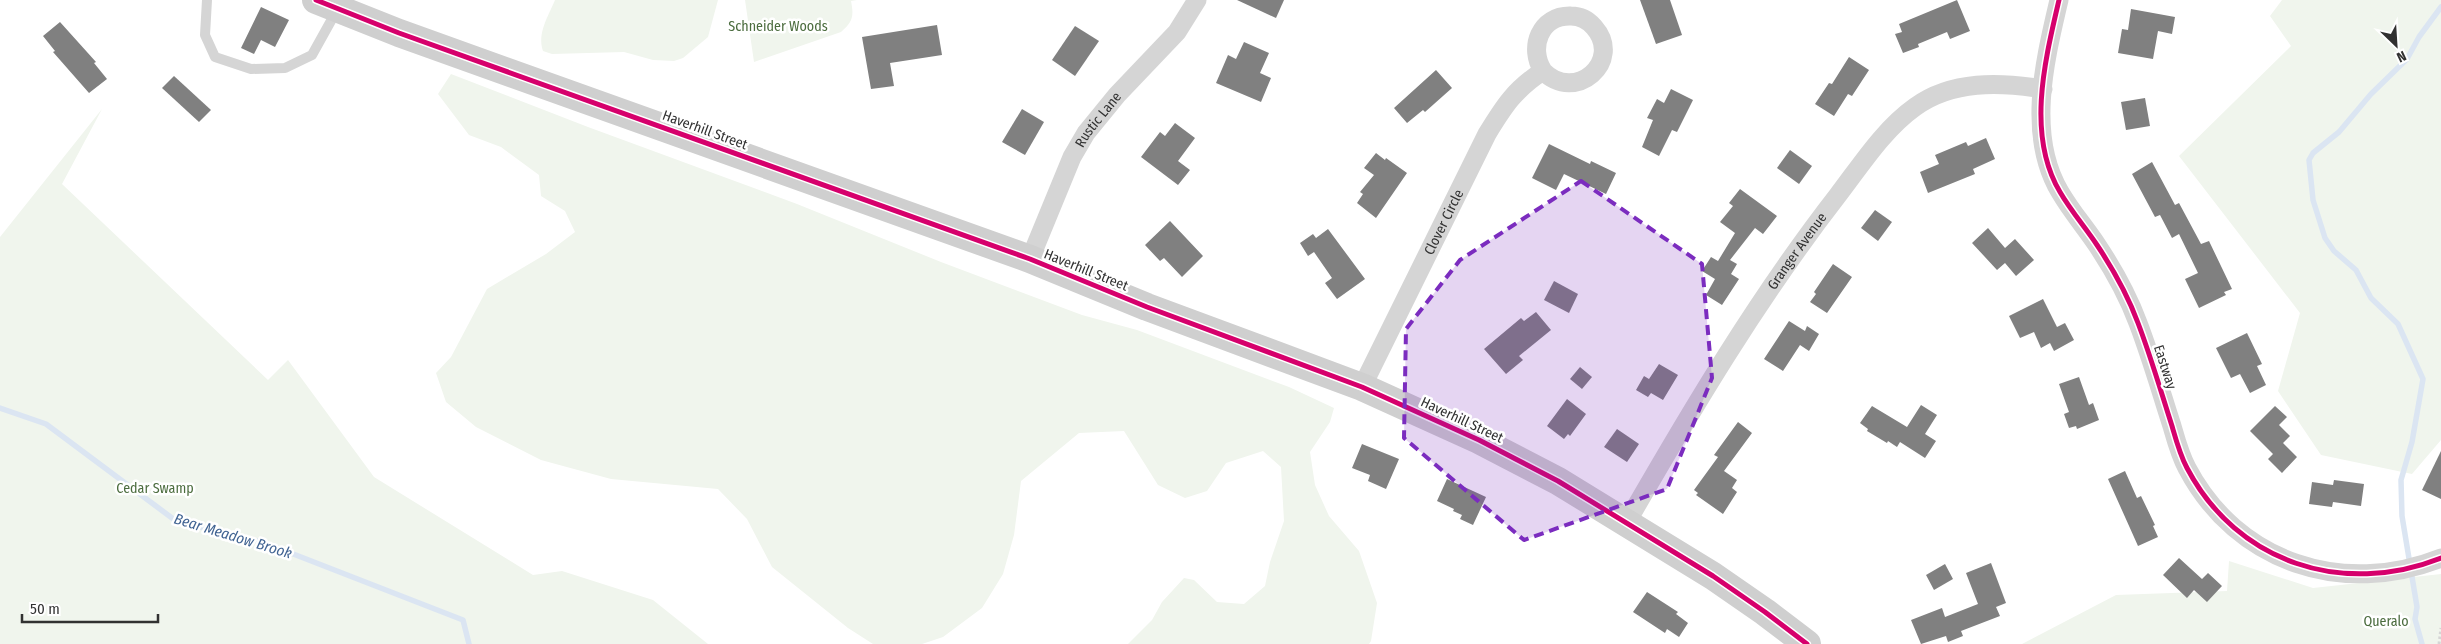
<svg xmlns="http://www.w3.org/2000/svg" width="2441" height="644" viewBox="0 0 2441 644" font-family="'Fira Sans Condensed',sans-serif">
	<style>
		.green { fill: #f0f5ed }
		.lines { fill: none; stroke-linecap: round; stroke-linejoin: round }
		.stream { stroke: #dbe5f2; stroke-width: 5.5 }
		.building { fill: #808080 }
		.path { stroke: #d5d5d5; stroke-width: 3; stroke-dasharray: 2.5 2.5; stroke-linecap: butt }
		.lane { stroke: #d5d5d5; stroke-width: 10 }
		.street { stroke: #d5d5d5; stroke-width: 19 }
		.secondary { stroke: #cfcfcf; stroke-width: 28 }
		.cycleway-casing { stroke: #fff; stroke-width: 8 }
		.cycleway { stroke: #d6006c; stroke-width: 5 }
		.marked { fill: #7b2cbf; fill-opacity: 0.2; stroke: #7b2cbf; stroke-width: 4; stroke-dasharray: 10 6; stroke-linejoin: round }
		.labels { text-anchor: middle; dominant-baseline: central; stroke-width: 5; stroke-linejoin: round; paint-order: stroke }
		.park-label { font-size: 14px; fill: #4b6c3e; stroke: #fff }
		.street-label { font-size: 14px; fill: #313131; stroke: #fff }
		.water-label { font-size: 15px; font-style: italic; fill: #406392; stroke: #fff }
	</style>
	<rect width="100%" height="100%" fill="#fff"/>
	<g class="green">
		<path d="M555,0H718L708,37L683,58L674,61L653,60L624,52L552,54L543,51C537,33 548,17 555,0Z"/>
		<path d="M745,0H857L851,1C854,16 853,22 841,32L754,62Z"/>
		<polygon points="2282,0 2441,0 2441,440 2412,474 2321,455 2278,391 2300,313 2179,156 2291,46 2270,16"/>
		<polygon points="451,74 588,127 797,204 941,262 1082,315 1137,330 1289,387 1334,408 1330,422 1310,452 1315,485 1329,516 1359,551 1377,603 1371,641 1369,644 1128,644 1152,620 1162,602 1184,578 1194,580 1217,602 1244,604 1265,586 1270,562 1284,521 1281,467 1263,451 1226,463 1207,491 1185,498 1158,485 1124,431 1079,433 1021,481 1014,535 1003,574 982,608 943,637 922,644 873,644 848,628 772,567 747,519 718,489 611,479 541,460 476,427 446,402 436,373 451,357 487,289 546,254 575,232 565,211 541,196 539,175 501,147 469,135 438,94"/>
		<polygon points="102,109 62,184 268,380 288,360 374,477 533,575 562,571 653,600 708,644 0,644 0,237"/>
		<polygon points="2229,561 2313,588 2441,574 2441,644 2022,644 2116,595 2227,591"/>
	</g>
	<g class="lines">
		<g class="stream">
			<polyline points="0,408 46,424 176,521 265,543 463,620 469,644"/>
			<polyline points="2422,644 2415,619 2417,607 2402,516 2401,480 2412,442 2423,379 2398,324 2371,298 2356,270 2334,251 2325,238 2313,200 2309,160 2313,153 2339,132 2371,94 2407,59 2419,37 2441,7"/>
		</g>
	</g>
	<g class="building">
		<polygon points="1237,0 1284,0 1276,18"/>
		<polygon points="1640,0 1670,0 1682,35 1656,44"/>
		<polygon points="1957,0 1970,31 1950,39 1947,32 1918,44 1919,47 1903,53 1895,34 1902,32 1899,24"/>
		<polygon points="261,7 289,20 275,47 261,40 254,54 241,48"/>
		<polygon points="2131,9 2175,17 2172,34 2158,31 2153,59 2118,53 2122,29 2128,30"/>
		<polygon points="60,22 96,62 94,63 107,79 89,93 53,52 55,51 43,36"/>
		<polygon points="937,25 942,55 890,63 894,86 871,89 862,37"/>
		<polygon points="1075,26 1099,41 1075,76 1052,60"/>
		<polygon points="1244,42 1269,53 1260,73 1271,78 1261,102 1216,83 1228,55 1236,59"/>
		<polygon points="1849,57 1869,70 1852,96 1848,94 1834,116 1815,104 1829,83 1832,84"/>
		<polygon points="1436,70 1452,88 1425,112 1423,110 1407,123 1394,108"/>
		<polygon points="174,76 211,110 199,122 162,88"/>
		<polygon points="1671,89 1693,100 1677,132 1672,130 1659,156 1642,147 1653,120 1647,118 1657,99 1664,103"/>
		<polygon points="2145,98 2150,126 2126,130 2121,102"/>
		<polygon points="1022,109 1044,122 1025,155 1002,142"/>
		<polygon points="1175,123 1195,138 1178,161 1190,170 1178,185 1141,157 1160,132 1165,136"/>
		<polygon points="1986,138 1995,159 1973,169 1975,174 1928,193 1920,172 1939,164 1935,155 1966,142 1968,146"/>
		<polygon points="1549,144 1590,164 1591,161 1616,173 1606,194 1564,174 1556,190 1532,178"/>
		<polygon points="1790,150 1812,166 1799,184 1777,168"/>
		<polygon points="1376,153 1385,160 1386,158 1407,173 1376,218 1357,203 1363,194 1360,192 1374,175 1364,168"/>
		<polygon points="2152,162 2175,205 2179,203 2201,244 2209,241 2232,289 2224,292 2226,295 2199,308 2185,279 2198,273 2179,234 2172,238 2160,215 2155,217 2132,174"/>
		<polygon points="1740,189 1777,216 1763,234 1755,228 1730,260 1737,264 1731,274 1739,279 1722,305 1706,295 1715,279 1702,271 1711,257 1718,261 1735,233 1720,222 1733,206 1729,203"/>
		<polygon points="1875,210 1892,222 1878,241 1861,228"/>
		<polygon points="1170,221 1203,256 1182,277 1164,258 1160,261 1145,245"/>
		<polygon points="1988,228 2005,248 2015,239 2034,260 2016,276 2005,263 1997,270 1972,243"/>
		<polygon points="1328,229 1365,279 1337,299 1325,283 1332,278 1314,252 1308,256 1300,243 1313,234 1316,238"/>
		<polygon points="1833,264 1852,277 1827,313 1810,302 1816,294 1814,292"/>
		<polygon points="1554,281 1578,294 1569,313 1544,300"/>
		<polygon points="2043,299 2057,327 2065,323 2074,340 2054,351 2050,343 2041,348 2034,332 2020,338 2009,316"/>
		<polygon points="1536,312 1551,330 1519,356 1523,360 1506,374 1484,349 1521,318 1524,321"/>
		<polygon points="1789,321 1805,331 1807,326 1819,334 1809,351 1800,345 1783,371 1764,359"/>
		<polygon points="2247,333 2262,364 2257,366 2266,385 2250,393 2240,374 2231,378 2216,348"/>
		<polygon points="1659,364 1678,375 1663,400 1651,393 1648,397 1636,390 1644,376 1649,379"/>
		<polygon points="1580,367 1592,377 1582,389 1570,379"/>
		<polygon points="2079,377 2089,405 2093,403 2099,420 2077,429 2076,426 2069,428 2064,414 2069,412 2059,384"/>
		<polygon points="1567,399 1586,414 1570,436 1568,434 1564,439 1547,426"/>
		<polygon points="1921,405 1937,415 1925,434 1936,441 1925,458 1900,442 1897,447 1888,441 1887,443 1867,431 1868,429 1860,423 1872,406 1907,427"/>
		<polygon points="2275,406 2287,417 2279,425 2290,436 2283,443 2297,457 2282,473 2268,459 2273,454 2250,431"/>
		<polygon points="1738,422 1752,433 1724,471 1737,480 1732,488 1737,492 1723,514 1696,495 1698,493 1694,490 1718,457 1714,455"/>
		<polygon points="1617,429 1639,444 1627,462 1604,447"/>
		<polygon points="1362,444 1399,459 1386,489 1368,481 1370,475 1352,468"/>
		<polygon points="2441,451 2441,499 2422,490"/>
		<polygon points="2125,471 2137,498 2141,496 2155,525 2153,526 2158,537 2138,546 2108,479"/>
		<polygon points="1447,479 1486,497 1473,525 1460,519 1462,515 1453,511 1454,509 1437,501"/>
		<polygon points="2334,480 2364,484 2361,506 2333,502 2332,507 2309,504 2312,482 2333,485"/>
		<polygon points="2179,558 2202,579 2208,573 2222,586 2207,602 2194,590 2187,598 2163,575"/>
		<polygon points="1991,563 2006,603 1996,607 2000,616 1961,631 1963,636 1948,642 1946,636 1921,644 1911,620 1942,608 1945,617 1978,604 1966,573"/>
		<polygon points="1945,564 1953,579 1934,590 1926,575"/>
		<polygon points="1647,592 1678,612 1676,614 1688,623 1679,637 1667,629 1665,633 1633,612"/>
	</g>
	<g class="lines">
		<polyline class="path" points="2439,644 2441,628"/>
		<polyline class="lane" points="207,0 205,35 215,57 251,69 285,68 312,55 337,10"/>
		<g class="street">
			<path d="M2059,0C2045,60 2026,135 2060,192C2071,211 2085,227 2097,245C2113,269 2128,296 2138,323C2151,357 2161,392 2172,426C2176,440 2180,455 2187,468C2237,563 2343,597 2441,558"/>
			<path id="s1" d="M1030,259L1072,157L1086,133L1117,95L1177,32L1197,0"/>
			<path id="s2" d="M1362,387L1487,134C1504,106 1515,89 1543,71C1575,104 1624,61 1594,27C1588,20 1580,16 1571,16C1540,15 1528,48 1543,71"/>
			<path id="s3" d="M1627,522C1692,409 1758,298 1838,195C1861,165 1884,129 1915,107C1952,80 2000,82 2043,89"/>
		</g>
		<polyline class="secondary" points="316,0 399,33 1030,259 1147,307 1362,387 1479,440 1558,481 1713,576 1765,612 1807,644"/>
		<defs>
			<g id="cycleway">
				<polyline points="316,0 399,33 1030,259 1147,307 1362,387 1479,440 1558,481 1713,576 1765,612 1807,644"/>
				<path d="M2059,0C2045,60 2026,135 2060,192C2071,211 2085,227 2097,245C2113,269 2128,296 2138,323C2151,357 2161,392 2172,426C2176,440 2180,455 2187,468C2237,563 2343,597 2441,558"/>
			</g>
		</defs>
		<use href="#cycleway" class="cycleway-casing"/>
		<use href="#cycleway" class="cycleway"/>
	</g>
	<path class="marked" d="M1581,181L1702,264L1712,378L1667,489L1524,540L1404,438L1406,329L1460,260Z"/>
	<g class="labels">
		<g class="park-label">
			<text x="778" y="26">Schneider Woods</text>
			<text x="155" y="488">Cedar Swamp</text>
			<text x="2386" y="621">Queralo</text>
		</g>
		<g class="street-label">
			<text stroke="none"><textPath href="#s1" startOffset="156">Rustic Lane</textPath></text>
			<text transform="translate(705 130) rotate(20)">Haverhill Street</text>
			<text stroke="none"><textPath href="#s2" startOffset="184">Clover Circle</textPath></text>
			<text stroke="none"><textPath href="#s3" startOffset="320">Granger Avenue</textPath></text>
			<text transform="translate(1086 270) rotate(22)">Haverhill Street</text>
			<text transform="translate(2165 367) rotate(72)">Eastway</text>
			<text transform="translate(1462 420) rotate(25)">Haverhill Street</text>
		</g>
		<g class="water-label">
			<text transform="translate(233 536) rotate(17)">Bear Meadow Brook</text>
		</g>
	</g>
	<g transform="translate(2396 45) rotate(155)" stroke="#ffffff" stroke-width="4" paint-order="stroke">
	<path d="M0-4L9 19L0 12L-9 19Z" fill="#313131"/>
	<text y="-8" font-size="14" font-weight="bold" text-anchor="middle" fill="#313131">N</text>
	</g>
	<path d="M22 614v8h136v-8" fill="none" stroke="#313131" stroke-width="2.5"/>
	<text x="30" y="614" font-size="15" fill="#313131" stroke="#ffffff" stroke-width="4" paint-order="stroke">50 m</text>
</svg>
